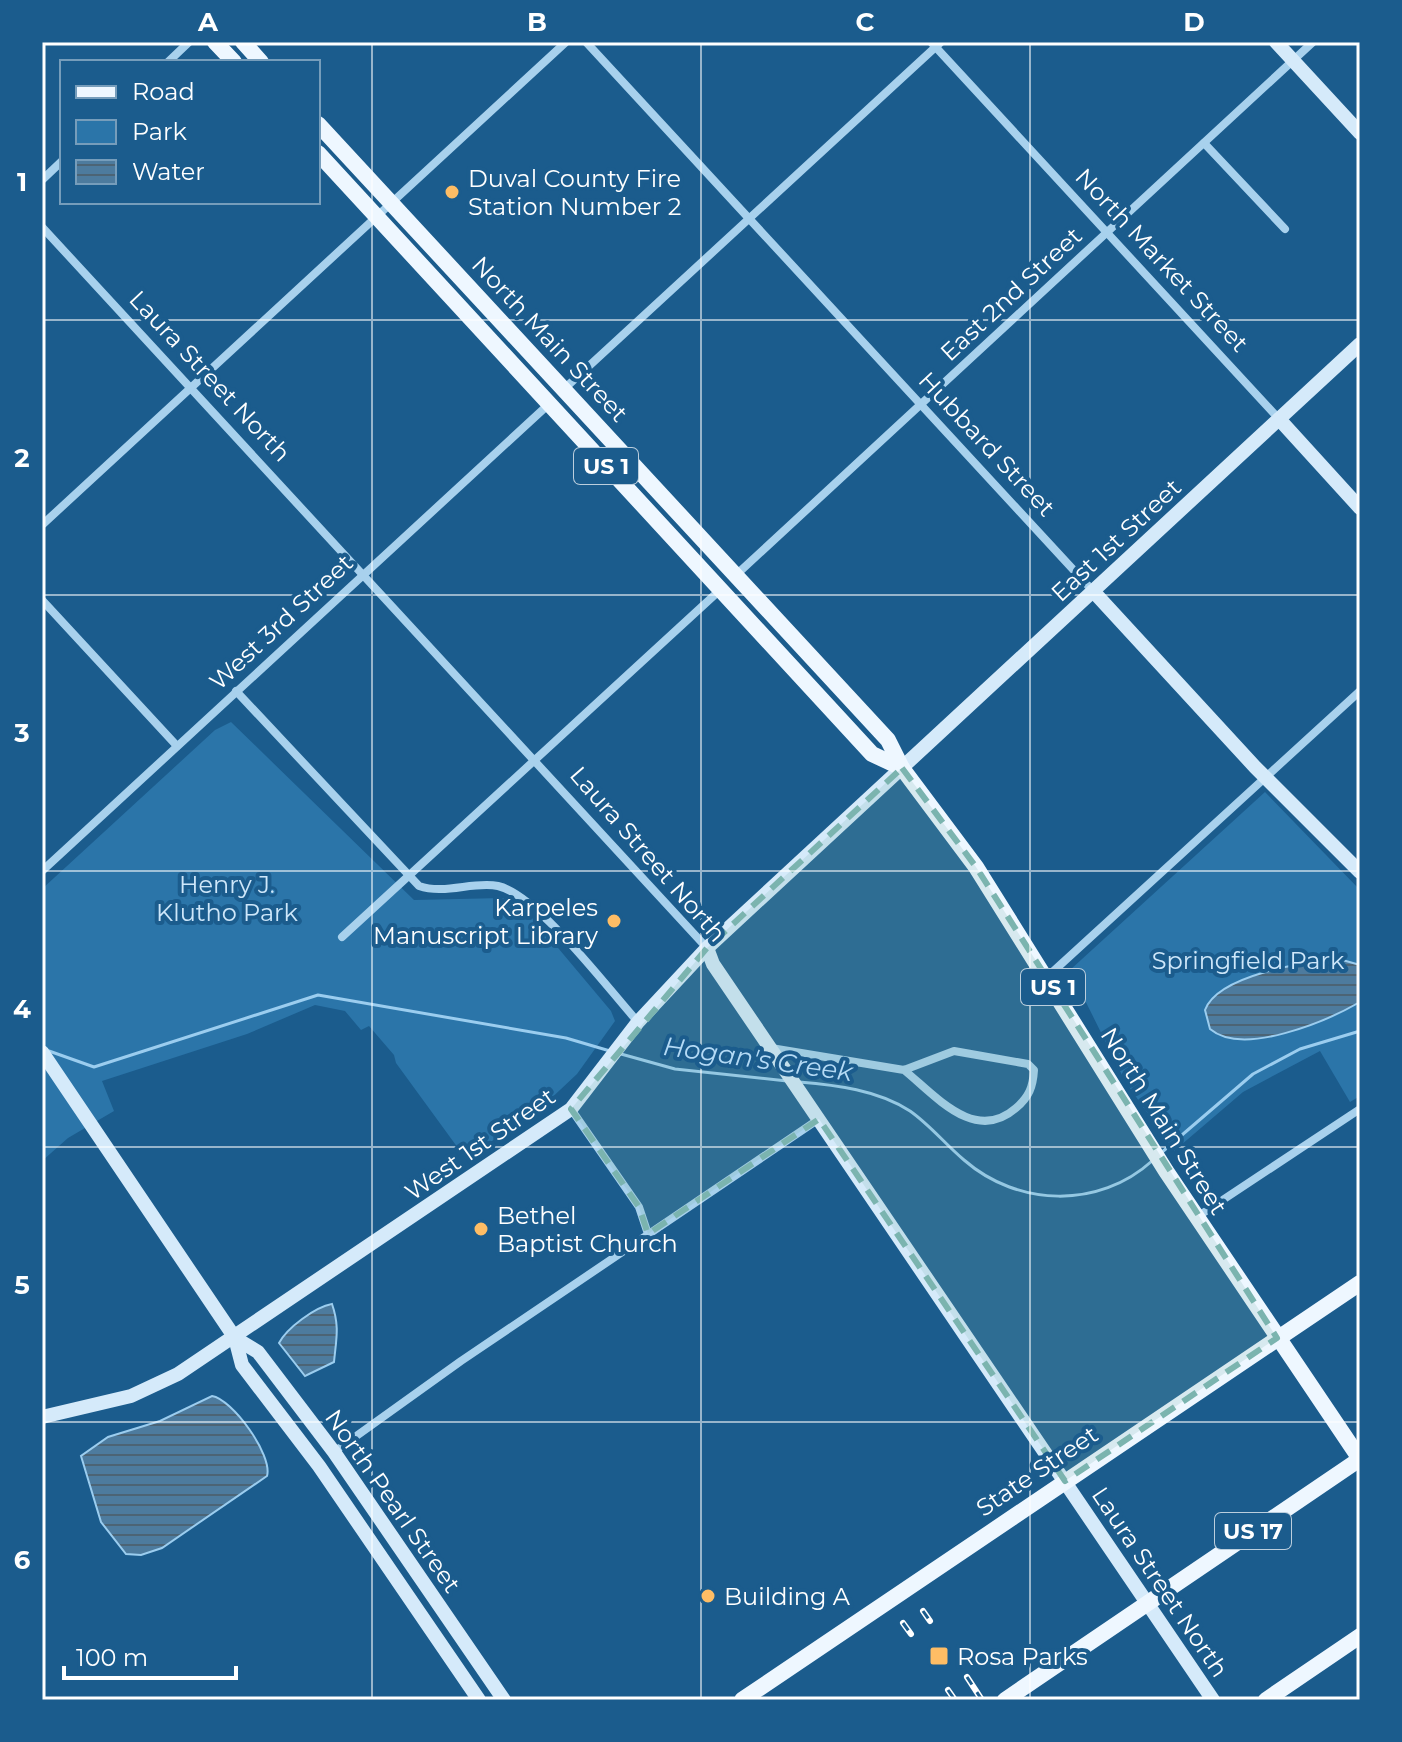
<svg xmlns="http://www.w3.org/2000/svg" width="1402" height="1742" viewBox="0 0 1402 1742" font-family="Montserrat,sans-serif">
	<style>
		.green { fill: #2b75a9 }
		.water { fill: url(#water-rules); stroke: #9bcdef; stroke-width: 2 }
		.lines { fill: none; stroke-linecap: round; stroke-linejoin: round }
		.stream { stroke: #9bcdef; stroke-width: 3 }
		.street { stroke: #a8d1ed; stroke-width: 8 }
		.secondary { stroke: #d5eafa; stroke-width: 14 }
		.primary { stroke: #eef7ff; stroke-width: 16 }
		.rail-casing { stroke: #fff; stroke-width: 6 }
		.rail { stroke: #1b5c8d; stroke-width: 3; stroke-dasharray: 9; stroke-linecap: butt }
		.marked { fill: #7bb4af; fill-opacity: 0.2; stroke: #7bb4af; stroke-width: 6; stroke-dasharray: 16 10; stroke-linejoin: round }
		.grid { fill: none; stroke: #fff; stroke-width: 2; stroke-opacity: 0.55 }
		.poi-dot { fill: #febd65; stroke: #1b5c8d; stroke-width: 3 }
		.labels { text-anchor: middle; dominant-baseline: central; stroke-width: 8; stroke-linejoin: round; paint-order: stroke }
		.shield { fill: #1b5c8d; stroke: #bbcedd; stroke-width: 2 }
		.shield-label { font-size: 22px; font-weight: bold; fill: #fff }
		.poi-label { font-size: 24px; fill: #fff; stroke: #1b5c8d; text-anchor: start }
		.street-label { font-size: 24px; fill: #fff; stroke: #1b5c8d }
		.park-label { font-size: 24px; fill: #cee7fa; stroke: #1b5c8d }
		.water-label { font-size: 26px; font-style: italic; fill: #b4daf5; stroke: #1b5c8d }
		.neatline { fill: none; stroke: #fff; stroke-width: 3 }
		.grid-label { font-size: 26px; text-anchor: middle; font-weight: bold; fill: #fff }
	</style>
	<defs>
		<pattern id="water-rules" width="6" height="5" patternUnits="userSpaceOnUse" patternTransform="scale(2)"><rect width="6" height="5" fill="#4d7b9e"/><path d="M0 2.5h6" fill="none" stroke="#4c6475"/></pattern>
	</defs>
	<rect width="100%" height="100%" fill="#1b5c8d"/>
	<g class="green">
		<polygon points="231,722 414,900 503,898 527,911 611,1011 615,1021 577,1074 544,1105 466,1159 396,1063 394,1055 369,1026 361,1030 345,1011 315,1005 247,1034 102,1081 114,1111 68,1138 42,1161 42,889 215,730"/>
		<polygon points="1265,792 1360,890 1360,1096 1350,1102 1320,1051 1243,1092 1174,1151 1125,1081 1070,970"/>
	</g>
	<g class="water">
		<path d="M1339,959L1360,965V1002C1327,1021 1243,1057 1210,1029L1205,1010C1218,975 1304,962 1339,959Z"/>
		<path d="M332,1304C340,1327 336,1340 334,1362L305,1376L279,1343C287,1328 315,1307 332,1304Z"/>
		<path d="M212,1396C232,1399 273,1455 267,1476L162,1548L141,1555L126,1554L101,1522L81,1456L108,1437L160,1421Z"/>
	</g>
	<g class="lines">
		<g class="stream">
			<polyline points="49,1051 94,1067 318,995 566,1038 610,1051"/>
			<polyline points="621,1054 675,1069 787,1081"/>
			<path d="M799,1082C836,1085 878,1090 910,1111C930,1125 945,1144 964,1160C1018,1207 1099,1209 1152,1161"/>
			<polyline points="1161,1153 1253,1074 1300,1049 1360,1031"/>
		</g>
		<g class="street">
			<polyline points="586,42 1093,591"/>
			<polyline points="931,42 1279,419"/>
			<polyline points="168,62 189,42"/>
			<polyline points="1204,143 1285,229"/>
			<polyline points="42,180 62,161"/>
			<polyline points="42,227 707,948"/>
			<polyline points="564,389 941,42"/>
			<polyline points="42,525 566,42"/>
			<polyline points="736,575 1313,42"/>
			<polyline points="42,600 177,746"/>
			<path d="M236,691L419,886C445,895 473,881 498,886C538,895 609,990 638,1022"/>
			<polyline points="42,871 549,404"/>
			<polyline points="342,937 720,590"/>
			<polyline points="1047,977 1360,691"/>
			<path d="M771,1048L904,1070L954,1051L1028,1064L1034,1070C1033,1087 1029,1097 1016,1108C975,1144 936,1096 904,1070"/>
			<polyline points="571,1109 639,1207 648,1234"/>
			<polyline points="1197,1217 1360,1109"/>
			<polyline points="334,1452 461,1361 819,1119"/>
		</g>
		<g class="secondary">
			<polyline points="1276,42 1360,133"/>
			<polyline points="1279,419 1360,508"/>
			<polyline points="1093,591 1255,767 1360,872"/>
			<polyline points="707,948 713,964 1213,1700"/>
			<polyline points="42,1052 235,1338 242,1365 319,1466 479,1700"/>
			<polyline points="235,1338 258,1352 334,1452 504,1700"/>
			<polyline points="42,1417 131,1396 178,1374 571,1109 638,1022 707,948 1360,344"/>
		</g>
		<g class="primary">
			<polyline points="215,42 234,62"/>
			<polyline points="243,42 261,62"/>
			<polyline points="318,124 888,740 902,768 976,867 1166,1171 1360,1459"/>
			<polyline points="318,153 872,754 902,768"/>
			<polyline points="742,1700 1360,1283"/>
			<polyline points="1005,1700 1360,1459"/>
			<polyline points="1266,1700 1360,1636"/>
		</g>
		<defs>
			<g id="rail">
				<polyline points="923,1611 930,1621"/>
				<polyline points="903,1623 911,1634"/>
				<polyline points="967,1677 982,1700"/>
				<polyline points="948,1690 955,1700"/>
			</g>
		</defs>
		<use href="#rail" class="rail-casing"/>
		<use href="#rail" class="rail"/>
	</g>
	<path class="marked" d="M902,768L976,867L1277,1338L1065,1481L819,1119L648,1234L639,1207L571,1109L707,948Z"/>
	<path class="grid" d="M372,42V1700M701,42V1700M1030,42V1700M42,320H1360M42,595H1360M42,871H1360M42,1147H1360M42,1422H1360"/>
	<g class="poi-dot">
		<circle cx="452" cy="192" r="8"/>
		<circle cx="614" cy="921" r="8"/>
		<circle cx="481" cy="1229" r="8"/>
		<circle cx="708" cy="1596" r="8"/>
		<rect x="929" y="1646" width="20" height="20" rx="4"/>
	</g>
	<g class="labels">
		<g class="shield">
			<rect x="574" y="448" width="64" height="36" rx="6"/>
			<rect x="1021" y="969" width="64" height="36" rx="6"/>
			<rect x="1215" y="1513" width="76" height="36" rx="6"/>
		</g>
		<g class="shield-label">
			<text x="606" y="466">US 1</text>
			<text x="1053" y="987">US 1</text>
			<text x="1253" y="1531">US 17</text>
		</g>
		<g class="poi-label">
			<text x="468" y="178">Duval County Fire<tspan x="468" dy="28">Station Number 2</tspan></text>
			<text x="598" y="907" text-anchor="end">Karpeles<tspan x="598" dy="28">Manuscript Library</tspan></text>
			<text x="497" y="1215">Bethel<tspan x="497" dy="28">Baptist Church</tspan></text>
			<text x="724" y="1596">Building A</text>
			<text x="957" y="1656">Rosa Parks</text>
		</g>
		<g class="street-label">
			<text transform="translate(1162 260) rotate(47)">North Market Street</text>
			<text transform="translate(1011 294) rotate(-43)">East 2nd Street</text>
			<text transform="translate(550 339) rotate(47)">North Main Street</text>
			<text transform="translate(210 376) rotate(47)">Laura Street North</text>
			<text transform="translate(987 444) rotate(47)">Hubbard Street</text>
			<text transform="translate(1116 540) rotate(-43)">East 1st Street</text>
			<text transform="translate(281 622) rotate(-43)">West 3rd Street</text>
			<text transform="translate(648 854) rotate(49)">Laura Street North</text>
			<text transform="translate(1164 1121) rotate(58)">North Main Street</text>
			<text transform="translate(480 1144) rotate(-35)">West 1st Street</text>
			<text transform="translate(1037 1471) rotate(-34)">State Street</text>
			<text transform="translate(393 1501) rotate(55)">North Pearl Street</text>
			<text transform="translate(1160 1582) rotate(56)">Laura Street North</text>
		</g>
		<g class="park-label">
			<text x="227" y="884">Henry J.<tspan x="227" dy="28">Klutho Park</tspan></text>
			<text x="1248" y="960">Springfield Park</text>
		</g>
		<g class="water-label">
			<text transform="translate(758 1059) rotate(8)">Hogan's Creek</text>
		</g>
	</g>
	<rect width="1402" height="1742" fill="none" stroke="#1b5c8d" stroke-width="88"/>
	<rect x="60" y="60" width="260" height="144" fill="#1b5c8d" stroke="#769dbb" stroke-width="2"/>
	<rect x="76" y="86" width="40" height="12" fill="#eef7ff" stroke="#769dbb" stroke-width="2"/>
	<text x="132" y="100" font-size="24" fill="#ffffff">Road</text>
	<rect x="76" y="120" width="40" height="24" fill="#2b75a9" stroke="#769dbb" stroke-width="2"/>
	<text x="132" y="140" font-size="24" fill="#ffffff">Park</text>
	<rect x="76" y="160" width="40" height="24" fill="url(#water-rules)" stroke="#769dbb" stroke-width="2"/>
	<text x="132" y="180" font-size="24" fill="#ffffff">Water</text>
	<path d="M64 1666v12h172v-12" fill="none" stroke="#ffffff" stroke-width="4"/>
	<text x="76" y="1666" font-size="24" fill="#ffffff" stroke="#1b5c8d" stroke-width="6" paint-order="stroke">100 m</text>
	<rect x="44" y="44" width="1314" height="1654" class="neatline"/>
	<g class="grid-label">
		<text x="208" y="31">A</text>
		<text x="537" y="31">B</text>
		<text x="865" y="31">C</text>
		<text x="1194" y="31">D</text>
		<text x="22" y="191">1</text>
		<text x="22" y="467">2</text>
		<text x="22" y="742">3</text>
		<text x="22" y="1018">4</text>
		<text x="22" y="1294">5</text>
		<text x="22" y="1569">6</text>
	</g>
</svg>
